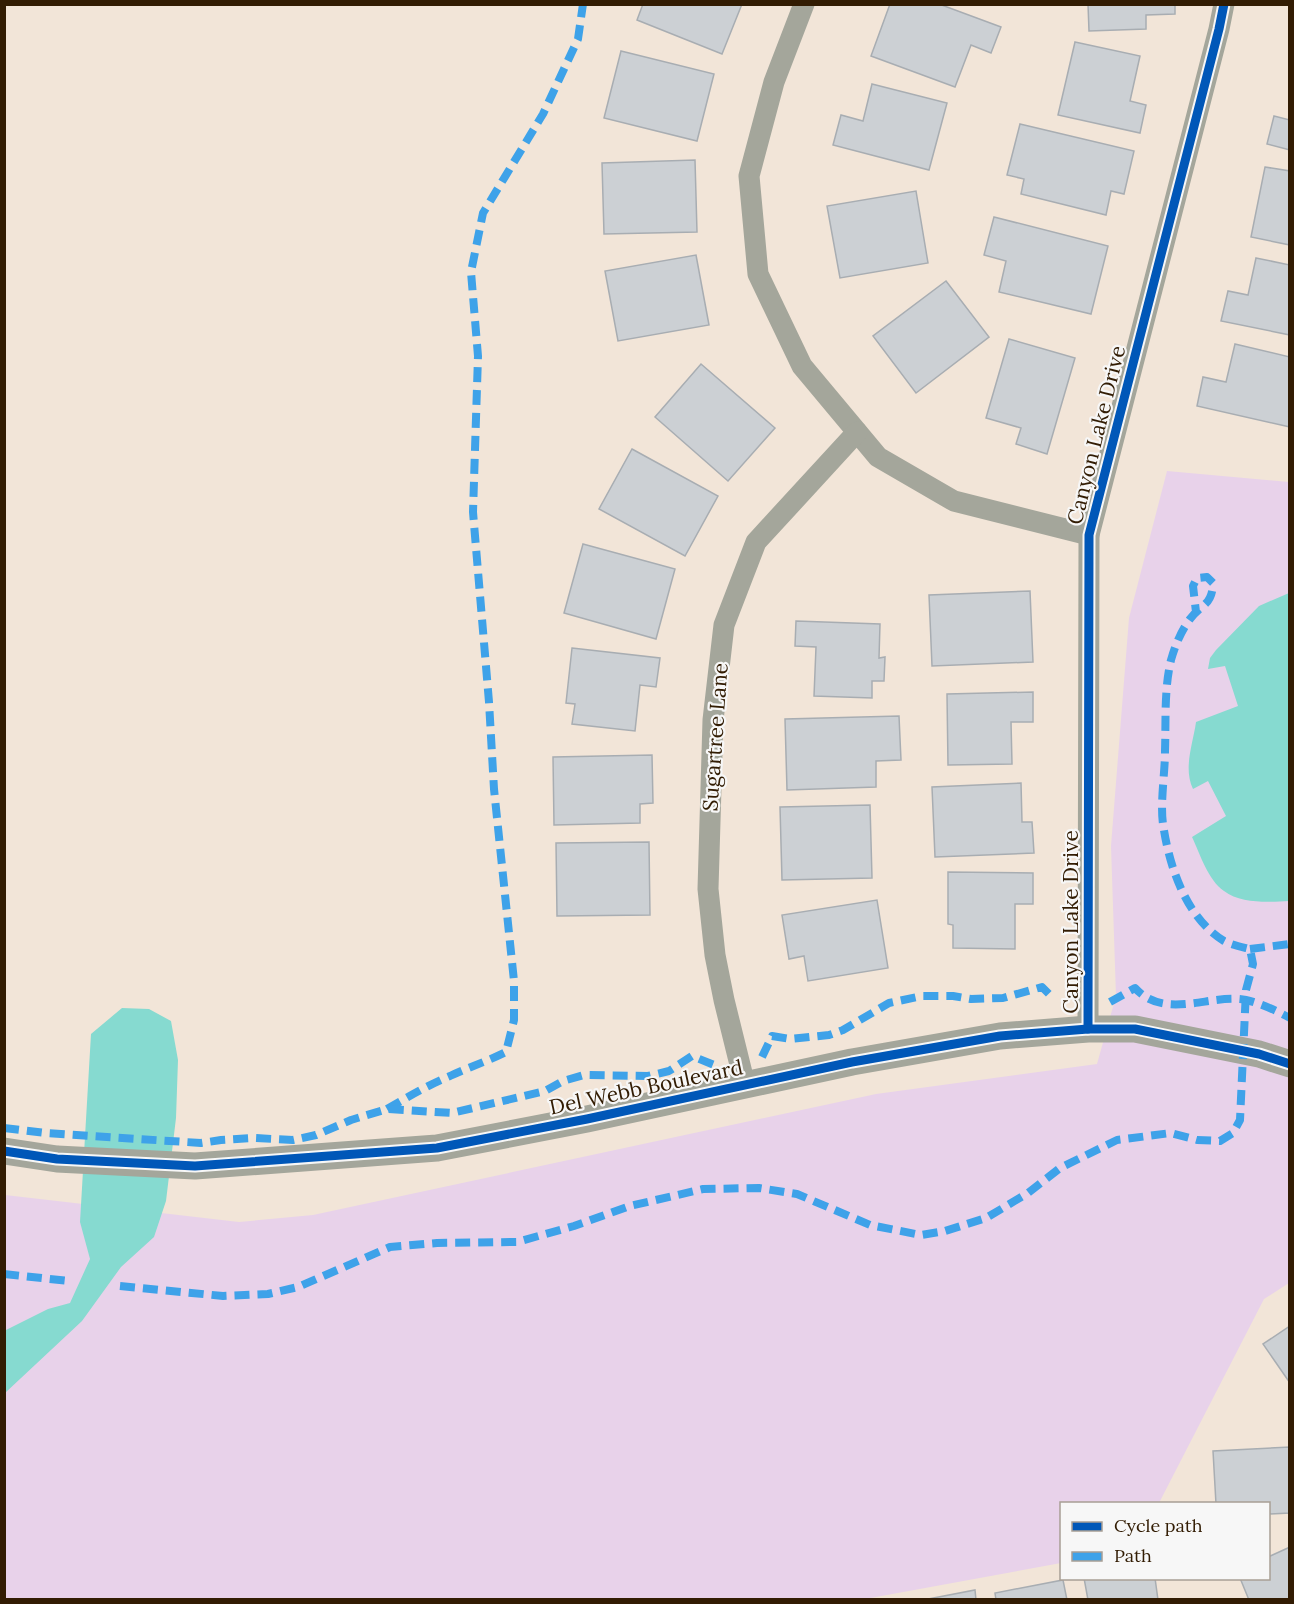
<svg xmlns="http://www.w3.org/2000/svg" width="1294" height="1604" viewBox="0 0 1294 1604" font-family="Lora,serif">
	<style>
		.green { fill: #e8d2ea }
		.water { fill: #86dad0 }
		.building { fill: #ccd0d4; stroke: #a8adb2; stroke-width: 1.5 }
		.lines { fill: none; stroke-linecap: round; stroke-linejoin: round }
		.minor { stroke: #a4a69b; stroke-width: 21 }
		.tertiary { stroke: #a4a69b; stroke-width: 27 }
		.quiet { stroke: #3ea2e9; stroke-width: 8; stroke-dasharray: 15 8; stroke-linecap: butt }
		.cycleway-casing { stroke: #f7f7f7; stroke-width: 13 }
		.cycleway { stroke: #0057b8; stroke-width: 9 }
		.labels { text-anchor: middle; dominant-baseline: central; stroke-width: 4.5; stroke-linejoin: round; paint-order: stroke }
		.street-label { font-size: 21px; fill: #321c03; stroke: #f7f7f7 }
	</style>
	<rect width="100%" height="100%" fill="#f2e5d8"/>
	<polygon class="green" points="1167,471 1289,482 1289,1283 1264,1299 1159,1503 1062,1504 1061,1563 865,1599 5,1600 5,1195 239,1222 313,1215 876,1094 1097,1064 1116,996 1111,846 1129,618"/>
	<g class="water">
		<path d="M1289,593V901C1269,902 1241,904 1224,891C1208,880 1200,854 1192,837L1226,816L1208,781L1193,789C1183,768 1193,744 1196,722L1238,706L1225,666L1208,669L1210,658L1216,650L1259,606Z"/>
		<polygon points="122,1008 149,1009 171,1021 178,1060 176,1118 166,1201 154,1237 121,1267 82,1321 5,1393 4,1331 48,1309 70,1303 90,1259 80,1222 91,1034"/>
	</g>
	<g class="building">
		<polygon points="643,4 742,4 722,54 637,20"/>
		<polygon points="890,4 939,4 1001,27 991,53 971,45 955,87 871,56"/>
		<polygon points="1088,4 1175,4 1175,14 1146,15 1146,29 1089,31"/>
		<polygon points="1075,42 1140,56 1130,101 1146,105 1140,133 1058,115"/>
		<polygon points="621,51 714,74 697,141 604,118"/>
		<polygon points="872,84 947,103 929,170 833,145 841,115 863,121"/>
		<polygon points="1274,116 1290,120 1290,150 1267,144"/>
		<polygon points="1020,124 1134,151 1124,194 1111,191 1106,215 1021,194 1024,179 1007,175"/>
		<polygon points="695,160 697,232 604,234 602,163"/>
		<polygon points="1265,167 1290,171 1290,245 1251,237"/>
		<polygon points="916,191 928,263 840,278 827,206"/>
		<polygon points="994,217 1108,246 1091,314 999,292 1006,261 984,255"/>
		<polygon points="696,255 709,325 618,341 605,271"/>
		<polygon points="1256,258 1290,265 1290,335 1221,321 1228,291 1248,295"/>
		<polygon points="946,281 989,337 916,393 873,336"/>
		<polygon points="1009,339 1075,358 1047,454 1016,444 1021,428 986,418"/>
		<polygon points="1235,344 1290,357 1290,427 1197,406 1203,377 1226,382"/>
		<polygon points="701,364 775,428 728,481 655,417"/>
		<polygon points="632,449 718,496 685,556 599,509"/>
		<polygon points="583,544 675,569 656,639 564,613"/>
		<polygon points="1030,591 1033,662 932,666 929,595"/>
		<polygon points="796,621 880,624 879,658 885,657 884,681 872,681 872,698 814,696 816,647 795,646"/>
		<polygon points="572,648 660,658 656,687 640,685 635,731 572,724 575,704 566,703"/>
		<polygon points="1033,692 1033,722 1011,722 1012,764 948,765 947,694"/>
		<polygon points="899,716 901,760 876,761 876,787 787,790 785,719"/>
		<polygon points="652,755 653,803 640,804 640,823 554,825 553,757"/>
		<polygon points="1021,783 1022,822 1032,822 1034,853 935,857 932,787"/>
		<polygon points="870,805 872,878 782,880 780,807"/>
		<polygon points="649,842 650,915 557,916 556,843"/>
		<polygon points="948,872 1033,873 1033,904 1015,904 1015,949 953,948 953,925 948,924"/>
		<polygon points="877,900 888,968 808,981 804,956 789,959 782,915"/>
		<polygon points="1290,1326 1290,1383 1263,1344"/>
		<polygon points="1290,1447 1290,1513 1268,1514 1268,1504 1216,1504 1213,1451"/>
		<polygon points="1290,1547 1290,1600 1249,1600 1240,1578 1268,1578 1268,1557"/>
		<polygon points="1084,1578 1155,1578 1158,1600 1088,1600"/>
		<polygon points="1063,1580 1067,1600 996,1600 995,1593"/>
		<polygon points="975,1590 976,1600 923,1600"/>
	</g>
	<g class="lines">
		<g class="minor">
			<polyline points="804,4 774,82 749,176 758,274 802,366 878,457 954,501 1089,535"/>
			<polyline points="1088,1029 1089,535 1219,29 1224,4"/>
			<polyline points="745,1085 724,1000 715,955 708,889 713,720 724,625 756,542 857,432"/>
		</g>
		<polyline class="tertiary" points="4,1151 57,1159 195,1166 437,1148 587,1119 852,1062 1000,1036 1088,1029 1135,1029 1259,1054 1290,1064"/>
		<g class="quiet">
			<polyline points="1250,949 1290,944"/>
			<path d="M1110,1002L1135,988C1165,1021 1211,993 1246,1000C1260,1003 1277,1011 1290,1018"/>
			<polyline points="762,1057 772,1036 790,1039 829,1035 843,1030 889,1003 922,996 953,996 971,999 1003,998 1042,987 1054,999"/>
			<path d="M387,1109C408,1097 428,1085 450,1076C469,1067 488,1061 506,1052L514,1020V981L494,789L489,702L473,512L478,356L471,272L483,213L543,114L578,39L583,4"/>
			<polyline points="4,1128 46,1133 201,1143 221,1140 254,1138 293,1140 316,1135 351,1120 387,1109 452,1113 545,1091 563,1081 584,1075 648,1076 669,1071 692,1056 714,1065"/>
			<polyline points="4,1274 69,1281"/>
			<path d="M120,1286L223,1296L268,1294L298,1287L390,1247L437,1243L517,1242L574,1226L630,1206L703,1189L759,1188L797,1194L870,1225L921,1235L945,1231L986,1218L1028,1193L1060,1168L1117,1140L1171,1133L1197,1140L1220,1141L1233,1133L1240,1120L1246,990L1253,964L1250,949C1242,947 1232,945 1224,941C1186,918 1169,866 1163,824C1160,803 1165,773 1165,751C1166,721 1164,689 1171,660C1175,646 1181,631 1190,619C1202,603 1212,606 1213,583L1207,577L1197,578L1193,586L1196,612"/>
		</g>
		<defs>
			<g id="cycleway">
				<polyline points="1088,1029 1089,535 1219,29 1224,4"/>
				<polyline points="4,1151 57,1159 195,1166 437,1148 587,1119 852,1062 1000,1036 1088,1029 1135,1029 1259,1054 1290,1064"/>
			</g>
		</defs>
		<use href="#cycleway" class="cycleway-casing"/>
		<use href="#cycleway" class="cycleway"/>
	</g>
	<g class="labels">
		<g class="street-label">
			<text transform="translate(1096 435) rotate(-76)">Canyon Lake Drive</text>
			<text transform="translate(715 737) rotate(-86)">Sugartree Lane</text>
			<text transform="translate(1070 922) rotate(-90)">Canyon Lake Drive</text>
			<text transform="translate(646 1087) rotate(-12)">Del Webb Boulevard</text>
		</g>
	</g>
	<rect width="1294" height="1604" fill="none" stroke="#321c03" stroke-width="12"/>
	<rect x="1060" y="1502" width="210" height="78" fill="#f7f7f7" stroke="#a89f95" stroke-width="1.5"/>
	<rect x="1072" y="1522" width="30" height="9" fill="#0057b8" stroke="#a89f95" stroke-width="1.5"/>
	<text x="1114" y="1532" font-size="18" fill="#321c03">Cycle path</text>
	<rect x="1072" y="1552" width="30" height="9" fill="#3ea2e9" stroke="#a89f95" stroke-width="1.5"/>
	<text x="1114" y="1562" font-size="18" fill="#321c03">Path</text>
</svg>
